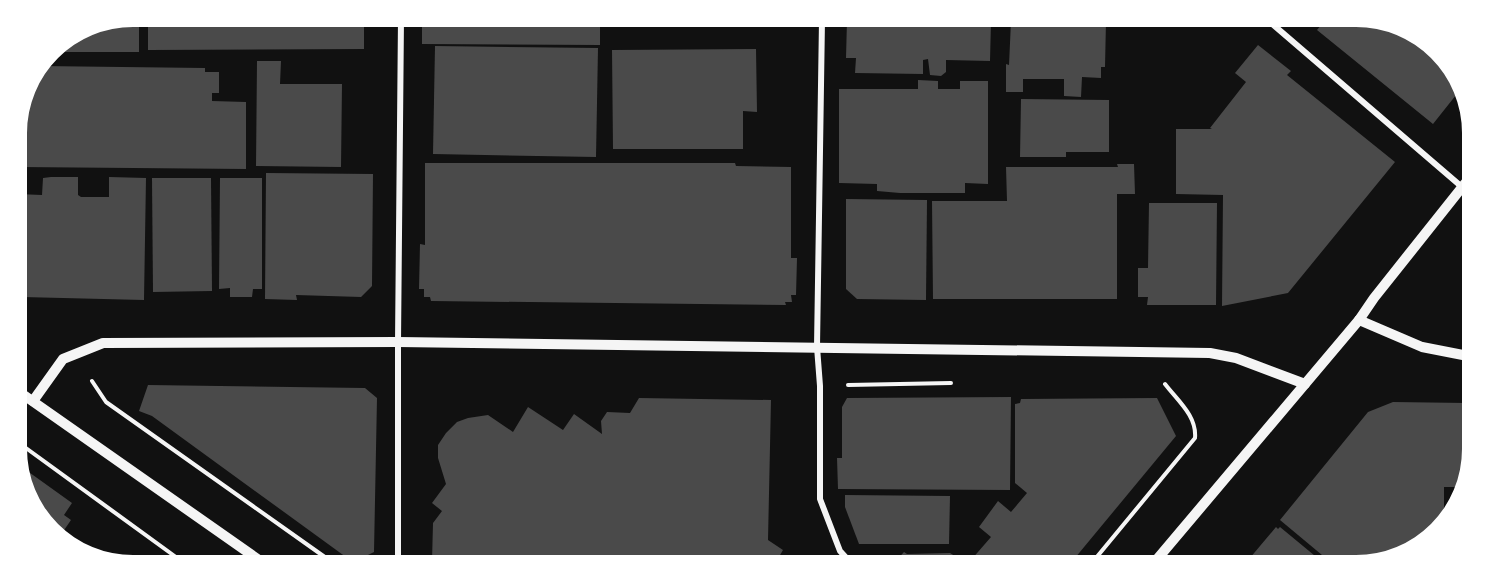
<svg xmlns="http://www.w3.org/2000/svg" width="1489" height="582" viewBox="0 0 1489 582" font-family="'Alegreya Sans',sans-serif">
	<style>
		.building { fill: #4a4a4a }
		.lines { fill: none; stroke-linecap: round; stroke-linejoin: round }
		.path { stroke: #f5f5f5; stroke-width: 4 }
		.minor { stroke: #f5f5f5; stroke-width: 6 }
		.tertiary { stroke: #f5f5f5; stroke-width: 10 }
	</style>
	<rect width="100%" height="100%" fill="#111"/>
	<g class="building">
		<polygon points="133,16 139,17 139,52 51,52 56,46"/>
		<polygon points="148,17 364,18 364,49 148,50"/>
		<polygon points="422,18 600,19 600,45 422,44"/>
		<polygon points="847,20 991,21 990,61 946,60 946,72 941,76 930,75 928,59 923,60 923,74 855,73 856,58 846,58"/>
		<polygon points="1011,21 1106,21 1105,67 1101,67 1101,78 1082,77 1081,97 1064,96 1064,79 1023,79 1023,92 1006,92 1006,64 1009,65"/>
		<polygon points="1319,22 1394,23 1448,62 1460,90 1433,124 1317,30 1322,24"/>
		<polygon points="1258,45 1291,71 1287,75 1395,162 1288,293 1222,306 1223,195 1176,194 1176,129 1212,129 1210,128 1246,82 1235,73"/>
		<polygon points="435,46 598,48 596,157 433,154"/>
		<polygon points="756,49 757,112 743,111 743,149 613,149 612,50"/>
		<polygon points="257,61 281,61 280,84 342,84 341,167 256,166"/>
		<polygon points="40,66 205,68 205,72 219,72 219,93 212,93 212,101 246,102 246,169 19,167 19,117 29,81"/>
		<polygon points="918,80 938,81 938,89 960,89 960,81 988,81 988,184 965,183 965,193 900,193 877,191 877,184 839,183 839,89 918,89"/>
		<polygon points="1021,99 1109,100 1109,152 1066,152 1066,157 1020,157"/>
		<polygon points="425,163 735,163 736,166 791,167 791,258 797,258 796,295 791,295 792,302 785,302 786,305 431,301 430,297 424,297 424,289 419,289 420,244 425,245"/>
		<polygon points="1117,164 1134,164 1135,194 1117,194 1117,299 933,299 932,201 1007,201 1006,167 1118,167"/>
		<polygon points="266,173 373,174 372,286 361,297 296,295 297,300 265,299"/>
		<polygon points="51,177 78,177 78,195 81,197 109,197 109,177 146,178 144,300 22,297 18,291 17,194 42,195 43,178"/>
		<polygon points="152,178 211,178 212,291 153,292"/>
		<polygon points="220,178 262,178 262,289 253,289 252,297 230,297 230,288 219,289"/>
		<polygon points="846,199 927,200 926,300 857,299 846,289"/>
		<polygon points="1149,203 1217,203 1216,305 1147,305 1148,297 1138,297 1138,268 1148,268"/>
		<polygon points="148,385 365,388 377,398 374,552 358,560 350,560 152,416 139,411"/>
		<polygon points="1011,397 1010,490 838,489 837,458 842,458 842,407 847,398"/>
		<polygon points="639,398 771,400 768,540 783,550 776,562 432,561 433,523 442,511 432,503 446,484 438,458 438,445 446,433 457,422 468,418 488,415 513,432 528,407 563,430 574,414 602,434 601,421 607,412 630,413"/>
		<polygon points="1157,398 1176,436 1070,564 975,563 971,560 991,537 979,527 998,501 1011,512 1027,493 1015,483 1015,404 1020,403 1021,399"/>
		<polygon points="1393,402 1467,403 1466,487 1444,487 1444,519 1427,542 1364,565 1334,565 1280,520 1368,412"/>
		<polygon points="19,465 72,503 64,515 71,520 60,536 45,526 19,472"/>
		<polygon points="845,495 950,496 949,544 859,544 845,507"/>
		<polygon points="1276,527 1278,529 1280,527 1326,565 1244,565"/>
		<polygon points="904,552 907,554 950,553 966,563 894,563"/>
	</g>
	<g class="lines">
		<g class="path">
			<polyline points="92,381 106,402 329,560"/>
			<polyline points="848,385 951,383"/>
			<polyline points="19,443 180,560"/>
			<path d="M1091,564L1195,438C1197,416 1178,401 1165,384"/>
		</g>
		<g class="minor">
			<polyline points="822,20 817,347 820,386 820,499 840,551 851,563"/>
			<polyline points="1270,22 1462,187"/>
			<polyline points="398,561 398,342 401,18"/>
		</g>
		<g class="tertiary">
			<polyline points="1359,320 1422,347 1468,356"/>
			<polyline points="18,391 259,560"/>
			<polyline points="33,401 63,359 103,343 398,342 1210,353 1236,358 1305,384"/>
			<polyline points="1153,564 1359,320 1374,298 1471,176"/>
		</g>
	</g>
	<path d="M0 0H1489V582H0ZM133 27H1356A106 106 0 0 1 1462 133V449A106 106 0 0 1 1356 555H133A106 106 0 0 1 27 449V133A106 106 0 0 1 133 27Z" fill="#fff" fill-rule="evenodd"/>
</svg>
